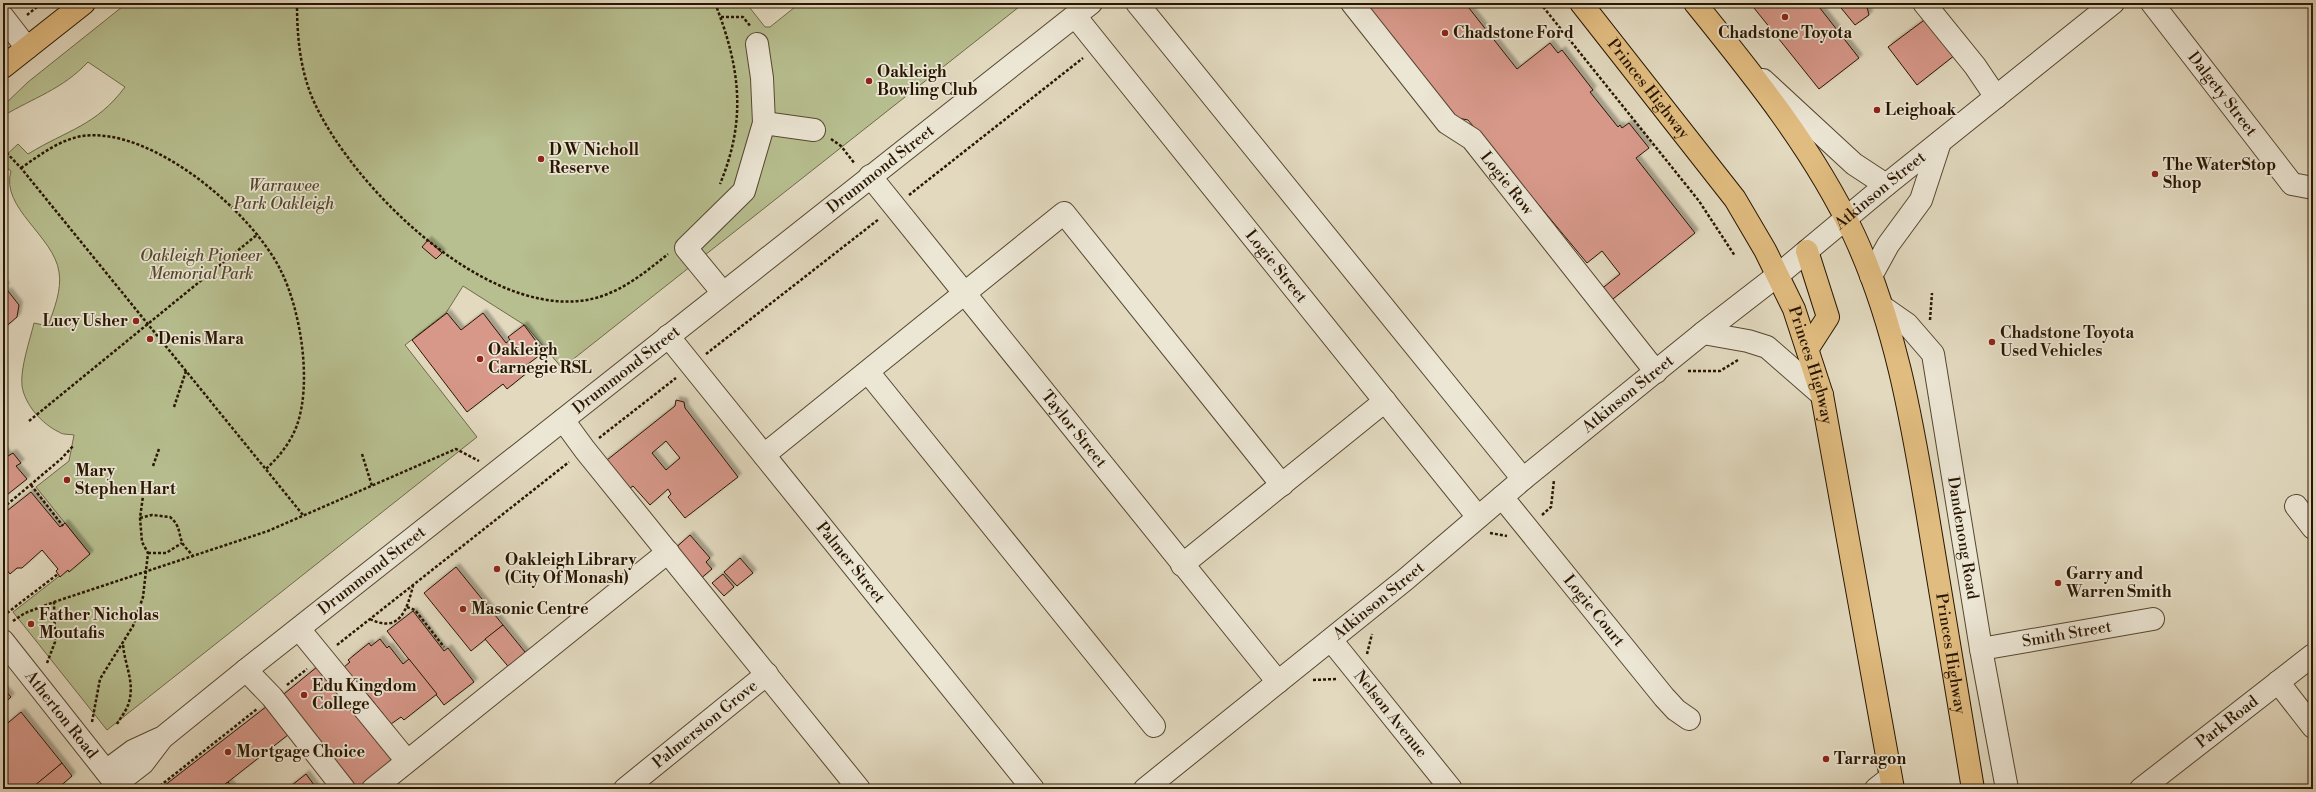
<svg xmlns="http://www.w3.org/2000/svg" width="2316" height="792" viewBox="0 0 2316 792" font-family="'Libre Bodoni',serif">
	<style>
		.green { fill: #b7be8f; stroke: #706a48 }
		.building { fill: #d7988a; stroke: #281600; fill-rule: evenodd; filter: url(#shadow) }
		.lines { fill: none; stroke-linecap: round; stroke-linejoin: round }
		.minor-casing { stroke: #564730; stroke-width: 24 }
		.highway-casing { stroke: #281600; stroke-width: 24 }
		.path { stroke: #281600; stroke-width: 2.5; stroke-dasharray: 3 2; stroke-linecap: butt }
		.minor { stroke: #ece6d5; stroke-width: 22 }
		.highway { stroke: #e1bc80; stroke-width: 22 }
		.poi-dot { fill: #8f2418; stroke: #ece6d5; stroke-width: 1.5 }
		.labels { text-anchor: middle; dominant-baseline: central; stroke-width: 3.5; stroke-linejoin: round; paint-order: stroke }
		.poi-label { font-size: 16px; font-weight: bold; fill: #281600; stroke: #ece6d5; text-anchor: start }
		.street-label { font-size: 16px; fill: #281600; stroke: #ece6d5 }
		.park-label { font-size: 16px; font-style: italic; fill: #53482b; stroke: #ece6d5 }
	</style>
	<defs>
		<filter id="shadow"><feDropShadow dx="3.5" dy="-3.5" stdDeviation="1" flood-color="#0004"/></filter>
	</defs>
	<rect width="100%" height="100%" fill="#e2d9bf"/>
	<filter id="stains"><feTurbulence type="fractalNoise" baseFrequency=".005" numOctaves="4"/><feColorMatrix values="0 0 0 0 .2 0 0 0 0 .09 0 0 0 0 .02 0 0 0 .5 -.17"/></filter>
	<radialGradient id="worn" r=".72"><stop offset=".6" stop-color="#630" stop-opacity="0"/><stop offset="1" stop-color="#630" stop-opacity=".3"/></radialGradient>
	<path class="green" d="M127,3H746L765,27H770L800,3H1024L562,368L526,326L463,286L446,313L405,345L477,437L107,730L13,612L89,553L36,487L69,461L74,435C69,434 63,435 59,432C42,424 25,405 22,386C20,368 30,340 34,323L48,326C54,309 62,290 59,272C54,236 0,208 11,171L3,165V158L18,144L28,154C67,130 96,126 125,87L88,62C63,89 33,98 3,116V106L28,82Z"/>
	<g class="building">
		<polygon points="1361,3 1465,3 1517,69 1550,43 1558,53 1562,50 1593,90 1590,92 1618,127 1620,125 1622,128 1629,123 1649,148 1636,158 1695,233 1608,303 1599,291 1620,274 1602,251 1587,263 1468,120 1452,117"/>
		<polygon points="1750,3 1816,3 1859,58 1819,89"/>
		<polygon points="1837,3 1866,3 1869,15 1855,25"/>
		<polygon points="1927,18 1955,55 1917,85 1888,47"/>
		<polygon points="428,240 442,253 436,259 422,247"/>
		<polygon points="3,283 6,287 3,289 6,293 8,291 19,305 17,317 3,329"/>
		<polygon points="447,313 461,330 483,313 506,343 510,340 508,337 524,325 544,352 524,367 528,372 507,389 503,384 467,412 412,340"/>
		<path d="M676,400L684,402L685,408L738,477L685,518L668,497L671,494L668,489L650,505L633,486L626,491L602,464L675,406ZM666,441L680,458L666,470L652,453Z"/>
		<polygon points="3,450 8,456 13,453 21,463 16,466 27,479 3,498"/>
		<polygon points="31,492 60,527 65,523 90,554 69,572 68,570 60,577 56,571 58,569 42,550 22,568 17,568 10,574 3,565 3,514"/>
		<polygon points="690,535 710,558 706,562 712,569 699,580 673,550"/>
		<polygon points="740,558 753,573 737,586 724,572"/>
		<polygon points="456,567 503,625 471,651 424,593"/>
		<polygon points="723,574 734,587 724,596 712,583"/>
		<polygon points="413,611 444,651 448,648 474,682 444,705 387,631"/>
		<polygon points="503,625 529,657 512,671 485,639"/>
		<polygon points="380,639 387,648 389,646 403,664 409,659 437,694 404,720 401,717 391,724 368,695 363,699 344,667 350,662 348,660 369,643 371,646"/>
		<polygon points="323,662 402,760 366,789 353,789 279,698"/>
		<polygon points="3,688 11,697 3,704"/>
		<polygon points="271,703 293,731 219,789 160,789"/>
		<polygon points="21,712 62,763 31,789 3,789 3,727"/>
		<polygon points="62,763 72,776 57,789 37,789 34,786"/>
		<polygon points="306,774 317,789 287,789"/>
		<polygon points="228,782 234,789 219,789"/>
	</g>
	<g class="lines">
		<defs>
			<g id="minor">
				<polyline points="1137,3 1523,479"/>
				<path id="s1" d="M1352,3L1447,123L1472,139L1656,372"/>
				<polyline points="1924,3 1975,66 1996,97"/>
				<path id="s2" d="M2152,3L2292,184L2313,188"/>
				<path id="s3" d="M1075,16L1478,517"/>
				<polyline points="3,17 27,48"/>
				<polyline points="1763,80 1854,164 1886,185"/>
				<polyline points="764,123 814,130"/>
				<path id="s4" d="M870,176L1278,682"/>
				<polyline points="1871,276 1888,245 1921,200 1940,142"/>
				<polyline points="723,293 686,248 744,191 764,123 762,78 757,44"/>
				<path id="s5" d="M1884,308L1907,324L1933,354L1981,649L2007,789"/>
				<polyline points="1703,333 1748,341 1767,347 1822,395"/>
				<path id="s6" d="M668,336L1033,789"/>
				<polyline points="868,372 1154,726"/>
				<polyline points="563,420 585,450 859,789"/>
				<polyline points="764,455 1064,213 1282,485"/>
				<path id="s7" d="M1502,497L1664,697L1676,710L1689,719"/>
				<polyline points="2296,506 2313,528"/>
				<polyline points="1182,565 1385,401"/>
				<polyline points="299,629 407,761"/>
				<path id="s8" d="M1331,640L1451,789"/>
				<path id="s9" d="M3,641L120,789"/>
				<path id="s10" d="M1981,649L2153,619"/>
				<polyline points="246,670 272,697 344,789"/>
				<polyline points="2278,682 2313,727"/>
				<polyline points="106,771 133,751 159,739"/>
				<path id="s11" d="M116,784L143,763L162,738L246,670L1091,3"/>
				<polyline points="373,789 668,552"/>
				<path id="s12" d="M625,789L767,674"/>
				<path id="s13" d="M1145,789L1406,579L1523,479L1703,333L1778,275L1886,185L2113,3"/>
				<polyline points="1876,789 1890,778"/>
				<path id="s14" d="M2141,789L2313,655"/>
			</g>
			<g id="highway">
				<path id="s15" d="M1581,3L1735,199L1765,250L1794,309L1822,395L1893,789"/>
				<path id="s16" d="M1695,3C1754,76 1814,150 1854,235C1895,323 1911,416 1927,511C1943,603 1957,696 1973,789"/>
				<polyline points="3,67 84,3"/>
				<polyline points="1807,251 1828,317 1808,348"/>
			</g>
		</defs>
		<use href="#minor" class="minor-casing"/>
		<use href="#highway" class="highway-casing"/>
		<g class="path">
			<path d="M297,3C297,37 300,72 315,104C354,187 479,311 579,301C614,298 642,275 668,254"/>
			<path d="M715,3C740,67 747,119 720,184"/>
			<polyline points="1540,3 1699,201 1735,256"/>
			<polyline points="27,15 42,3"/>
			<polyline points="721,17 743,17 751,27"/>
			<polyline points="831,139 841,146 855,164"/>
			<polyline points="3,149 21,168 303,515"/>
			<path d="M21,168C40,155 59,140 82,136C152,126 253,213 281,271C301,311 312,383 297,425C291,442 279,457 266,469"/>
			<polyline points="909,195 1083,58"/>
			<polyline points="1930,320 1932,293"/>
			<polyline points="706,354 879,219"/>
			<polyline points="1688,371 1720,371 1738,360"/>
			<polyline points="174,407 186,371"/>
			<polyline points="29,421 258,234"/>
			<polyline points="599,438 676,378"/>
			<polyline points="362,454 372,486"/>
			<polyline points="153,466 159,449"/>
			<polyline points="31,485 63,526"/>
			<polyline points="3,508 61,459 74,445"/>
			<polyline points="1542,515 1551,507 1554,480"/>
			<path d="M140,518L152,515L170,517C181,526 178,534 183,544C185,548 190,551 193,557"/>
			<polyline points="1490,533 1507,536"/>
			<polyline points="148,553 166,553 182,543"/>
			<polyline points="407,607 415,610 444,647"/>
			<polyline points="7,613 58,574"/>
			<path d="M370,619C400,634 407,609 413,586"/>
			<polyline points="13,621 25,613 54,602 268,531 456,449 479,461"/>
			<polyline points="337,645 569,462"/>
			<polyline points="1367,654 1372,634"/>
			<polyline points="47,663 55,642 54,602"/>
			<polyline points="1313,680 1336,679"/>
			<polyline points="287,685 307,669"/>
			<polyline points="92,722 100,679 133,626 143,597 148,553 142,542 140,518 143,496"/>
			<path d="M117,724C121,717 127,710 129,702C135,681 124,664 123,643"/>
			<polyline points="156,789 257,709"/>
		</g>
		<use href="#minor" class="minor"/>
		<use href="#highway" class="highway"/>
	</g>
	<g class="poi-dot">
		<circle cx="1785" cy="17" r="4"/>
		<circle cx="1445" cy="33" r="4"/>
		<circle cx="869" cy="81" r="4"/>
		<circle cx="1877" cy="110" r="4"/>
		<circle cx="541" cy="159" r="4"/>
		<circle cx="2155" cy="174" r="4"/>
		<circle cx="136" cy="321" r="4"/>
		<circle cx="150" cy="339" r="4"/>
		<circle cx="1992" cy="342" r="4"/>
		<circle cx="480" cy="359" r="4"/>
		<circle cx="67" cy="480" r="4"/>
		<circle cx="497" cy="569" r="4"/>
		<circle cx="2058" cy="583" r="4"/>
		<circle cx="463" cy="609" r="4"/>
		<circle cx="31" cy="624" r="4"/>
		<circle cx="304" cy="695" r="4"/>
		<circle cx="228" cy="752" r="4"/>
		<circle cx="1826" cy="759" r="4"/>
	</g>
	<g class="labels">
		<g class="poi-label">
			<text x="1453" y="33">Chadstone Ford</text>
			<text x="1785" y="33" text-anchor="middle">Chadstone Toyota</text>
			<text x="877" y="72">Oakleigh<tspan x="877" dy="18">Bowling Club</tspan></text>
			<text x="1885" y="110">Leighoak</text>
			<text x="549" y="150">D W Nicholl<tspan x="549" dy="18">Reserve</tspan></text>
			<text x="2163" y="165">The WaterStop<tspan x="2163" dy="18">Shop</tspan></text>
			<text x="128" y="321" text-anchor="end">Lucy Usher</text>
			<text x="2000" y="333">Chadstone Toyota<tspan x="2000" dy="18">Used Vehicles</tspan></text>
			<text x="158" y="339">Denis Mara</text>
			<text x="488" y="350">Oakleigh<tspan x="488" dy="18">Carnegie RSL</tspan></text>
			<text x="75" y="471">Mary<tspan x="75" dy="18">Stephen Hart</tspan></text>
			<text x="505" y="560">Oakleigh Library<tspan x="505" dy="18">(City Of Monash)</tspan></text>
			<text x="2066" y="574">Garry and<tspan x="2066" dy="18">Warren Smith</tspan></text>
			<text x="471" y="609">Masonic Centre</text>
			<text x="39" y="615">Father Nicholas<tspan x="39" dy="18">Moutafis</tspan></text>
			<text x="312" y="686">Edu Kingdom<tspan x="312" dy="18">College</tspan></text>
			<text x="236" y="752">Mortgage Choice</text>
			<text x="1834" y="759">Tarragon</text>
		</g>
		<g class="street-label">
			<text stroke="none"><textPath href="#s15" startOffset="109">Princes Highway</textPath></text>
			<text stroke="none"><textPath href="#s2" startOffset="115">Dalgety Street</textPath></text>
			<text stroke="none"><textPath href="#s11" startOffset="982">Drummond Street</textPath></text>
			<text stroke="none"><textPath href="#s1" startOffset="239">Logie Row</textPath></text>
			<text stroke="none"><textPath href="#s13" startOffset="948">Atkinson Street</textPath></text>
			<text stroke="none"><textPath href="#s3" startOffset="321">Logie Street</textPath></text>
			<text stroke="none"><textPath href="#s15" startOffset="433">Princes Highway</textPath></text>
			<text stroke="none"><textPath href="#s11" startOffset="658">Drummond Street</textPath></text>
			<text stroke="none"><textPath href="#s13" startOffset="624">Atkinson Street</textPath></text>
			<text stroke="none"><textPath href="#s4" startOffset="325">Taylor Street</textPath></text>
			<text stroke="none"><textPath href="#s5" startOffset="254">Dandenong Road</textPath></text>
			<text stroke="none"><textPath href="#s6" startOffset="291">Palmer Street</textPath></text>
			<text stroke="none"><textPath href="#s11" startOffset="334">Drummond Street</textPath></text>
			<text stroke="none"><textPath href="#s13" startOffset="300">Atkinson Street</textPath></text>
			<text stroke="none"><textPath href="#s7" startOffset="146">Logie Court</textPath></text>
			<text stroke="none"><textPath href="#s10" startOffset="87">Smith Street</textPath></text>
			<text stroke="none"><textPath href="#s16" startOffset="713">Princes Highway</textPath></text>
			<text stroke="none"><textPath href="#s9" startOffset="94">Atherton Road</textPath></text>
			<text stroke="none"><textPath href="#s8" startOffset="95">Nelson Avenue</textPath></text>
			<text stroke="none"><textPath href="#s14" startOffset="109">Park Road</textPath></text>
			<text stroke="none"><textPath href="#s12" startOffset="103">Palmerston Grove</textPath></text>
		</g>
		<g class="park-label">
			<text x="284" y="186">Warrawee<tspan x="284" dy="18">Park Oakleigh</tspan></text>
			<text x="201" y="256">Oakleigh Pioneer<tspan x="201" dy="18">Memorial Park</tspan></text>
		</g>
	</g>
	<rect width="2316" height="792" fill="none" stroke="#e2d9bf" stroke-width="16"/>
	<rect x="4" y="4" width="2308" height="784" fill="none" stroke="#281600" stroke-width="2"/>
	<rect x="8" y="8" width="2300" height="776" fill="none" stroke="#281600"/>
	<rect width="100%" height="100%" filter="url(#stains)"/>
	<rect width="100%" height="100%" fill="url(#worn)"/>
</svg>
